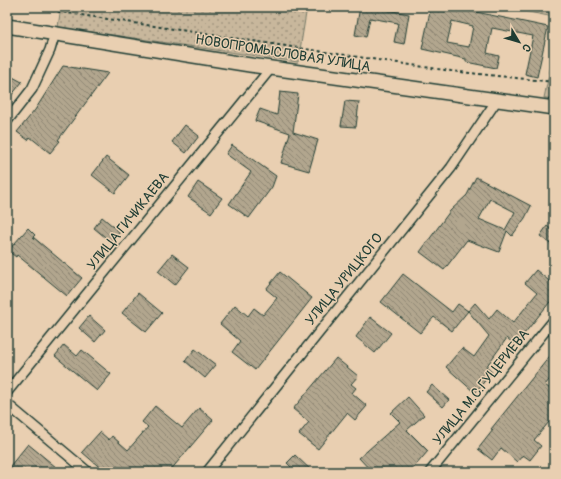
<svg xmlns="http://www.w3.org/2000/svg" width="561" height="479" viewBox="0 0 561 479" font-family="Pangolin,sans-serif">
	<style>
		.grass { fill: url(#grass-dots); stroke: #747a68 }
		.building { fill: url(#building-back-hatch); stroke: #1f3d34; fill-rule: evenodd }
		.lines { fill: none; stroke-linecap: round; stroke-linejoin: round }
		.minor-casing { stroke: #1f3d34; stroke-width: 12 }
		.secondary-casing { stroke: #1f3d34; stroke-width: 16 }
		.path { stroke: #1f3d34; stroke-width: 2; stroke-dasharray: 3 3; stroke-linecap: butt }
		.minor { stroke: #e9cfb1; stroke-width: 9 }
		.secondary { stroke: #e9cfb1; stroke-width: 13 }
		.labels { text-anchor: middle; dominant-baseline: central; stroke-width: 3; stroke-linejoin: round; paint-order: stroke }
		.street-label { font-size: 14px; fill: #1f3d34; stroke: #e9cfb1 }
	</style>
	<defs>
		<pattern id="grass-dots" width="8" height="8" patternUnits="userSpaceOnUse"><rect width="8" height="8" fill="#c8b79c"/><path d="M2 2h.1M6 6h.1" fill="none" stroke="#a29680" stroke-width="1.8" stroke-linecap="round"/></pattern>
		<pattern id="building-back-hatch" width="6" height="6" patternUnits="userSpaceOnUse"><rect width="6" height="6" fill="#b2a68e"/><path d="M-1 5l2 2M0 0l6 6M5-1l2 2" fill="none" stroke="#908875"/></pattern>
	</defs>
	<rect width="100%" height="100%" fill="#e9cfb1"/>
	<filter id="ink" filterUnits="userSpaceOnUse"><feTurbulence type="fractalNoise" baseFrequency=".025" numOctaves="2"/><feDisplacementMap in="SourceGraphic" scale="8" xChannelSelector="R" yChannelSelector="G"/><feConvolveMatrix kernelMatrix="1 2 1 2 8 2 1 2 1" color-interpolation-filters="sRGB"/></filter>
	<g filter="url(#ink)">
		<g class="grass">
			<polygon points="61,7 307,7 298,62 58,27"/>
			<polygon points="503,7 554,7 554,17"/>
			<polygon points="554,51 554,99 544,98"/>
		</g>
		<g class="building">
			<polygon points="360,7 370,7 409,14 404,44 394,42 398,23 370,18 366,37 355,35"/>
			<path d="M431,7H452L548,27L537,77L525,74L533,36L492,28L487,53L499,56L496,68L466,62V59L422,49ZM452,21L473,26L469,47L447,43Z"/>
			<polygon points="63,66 108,73 58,140 60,141 50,153 30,137 28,140 17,132 35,110"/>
			<polygon points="7,74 22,82 7,101"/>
			<polygon points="280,92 298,94 293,132 318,140 309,171 281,163 290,133 255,121 260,109 277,115"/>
			<polygon points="345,101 359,102 356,127 341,126"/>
			<polygon points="185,125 199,136 186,153 172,142"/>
			<polygon points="232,145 276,176 272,187 249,218 229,204 251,172 226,154"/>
			<polygon points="106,157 129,175 115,193 92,175"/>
			<path d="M476,177L531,206L525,218L512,236L507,231L499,252L467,240L444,270L420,252L450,211L467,195ZM490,199L515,212L505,230L479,219Z"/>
			<polygon points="198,182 222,198 211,213 188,197"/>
			<polygon points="102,217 120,232 111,242 94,228"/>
			<polygon points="547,226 554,232 554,247 540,236"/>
			<polygon points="28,228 35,235 33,237 82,278 67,296 17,255 16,257 8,251"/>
			<polygon points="172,254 189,267 175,285 158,271"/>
			<polygon points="536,270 554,285 554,297 515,345 507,338 486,367 492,372 475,393 446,367 462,348 474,357 489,336 468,311 475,303 489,319 497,309 513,323 537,293 525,283"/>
			<polygon points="280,272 312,298 255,370 232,352 240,341 220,324 235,305 248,316 254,308 263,315 277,298 266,289"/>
			<polygon points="403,274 452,312 458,304 468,311 452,331 434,317 420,333 381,302"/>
			<polygon points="138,293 162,313 146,332 122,313"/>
			<polygon points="89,316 105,330 95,342 79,328"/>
			<polygon points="370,317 391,333 375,353 356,337"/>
			<polygon points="64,345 77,356 82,350 111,374 97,391 55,356"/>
			<polygon points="195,349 216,365 205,378 185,361"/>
			<polygon points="554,351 554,374 545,385 554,392 554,426 549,422 534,440 541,446 530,460 523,455 517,462 501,448 492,460 478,449 493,430 491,429"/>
			<polygon points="336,358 358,376 351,384 356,388 352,393 367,406 355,420 347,413 318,449 299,434 309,422 293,409"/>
			<polygon points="432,385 449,400 443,407 426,392"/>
			<polygon points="408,397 424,415 407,430 428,451 410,472 372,472 359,458 400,422 391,413"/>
			<polygon points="155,406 182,428 199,408 213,420 169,472 139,472 134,468 130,472 105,472 82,452 100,432 109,440 112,436 128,450 148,427 142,422"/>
			<polygon points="28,444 62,472 17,472 10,466"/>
			<polygon points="295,455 313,472 296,472 287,463"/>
		</g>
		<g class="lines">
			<defs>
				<g id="minor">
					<polyline points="7,121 32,89 50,50 55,33"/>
					<polyline points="7,392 271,68"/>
					<polyline points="7,404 88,472"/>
					<polyline points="207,472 451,168 497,100"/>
					<polyline points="430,472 554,320"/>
				</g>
				<polyline id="secondary" points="7,26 250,65 554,108"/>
			</defs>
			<use href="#minor" class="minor-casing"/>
			<use href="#secondary" class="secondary-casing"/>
			<polyline class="path" points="28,7 451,71 554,82"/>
			<use href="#minor" class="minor"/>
			<use href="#secondary" class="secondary"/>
		</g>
	</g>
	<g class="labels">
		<g class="street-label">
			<text transform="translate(283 53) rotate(9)">НОВОПРОМЫСЛОВАЯ УЛИЦА</text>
			<text transform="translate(128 221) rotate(-51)">УЛИЦА ГИЧИКАЕВА</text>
			<text transform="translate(344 279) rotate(-51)">УЛИЦА УРИЦКОГО</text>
			<text transform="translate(481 387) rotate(-51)">УЛИЦА М.С.ГУЦЕРИЕВА</text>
		</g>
	</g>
	<rect width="561" height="479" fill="none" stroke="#e9cfb1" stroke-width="24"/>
	<rect x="12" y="12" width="537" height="455" fill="none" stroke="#1f3d34" stroke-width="1.5" filter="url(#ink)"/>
	<g transform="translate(519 42) rotate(128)" stroke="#e9cfb1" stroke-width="3" paint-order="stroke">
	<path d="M0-3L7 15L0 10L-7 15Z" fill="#1f3d34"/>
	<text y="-6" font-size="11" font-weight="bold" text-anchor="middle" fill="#1f3d34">С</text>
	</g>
</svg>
